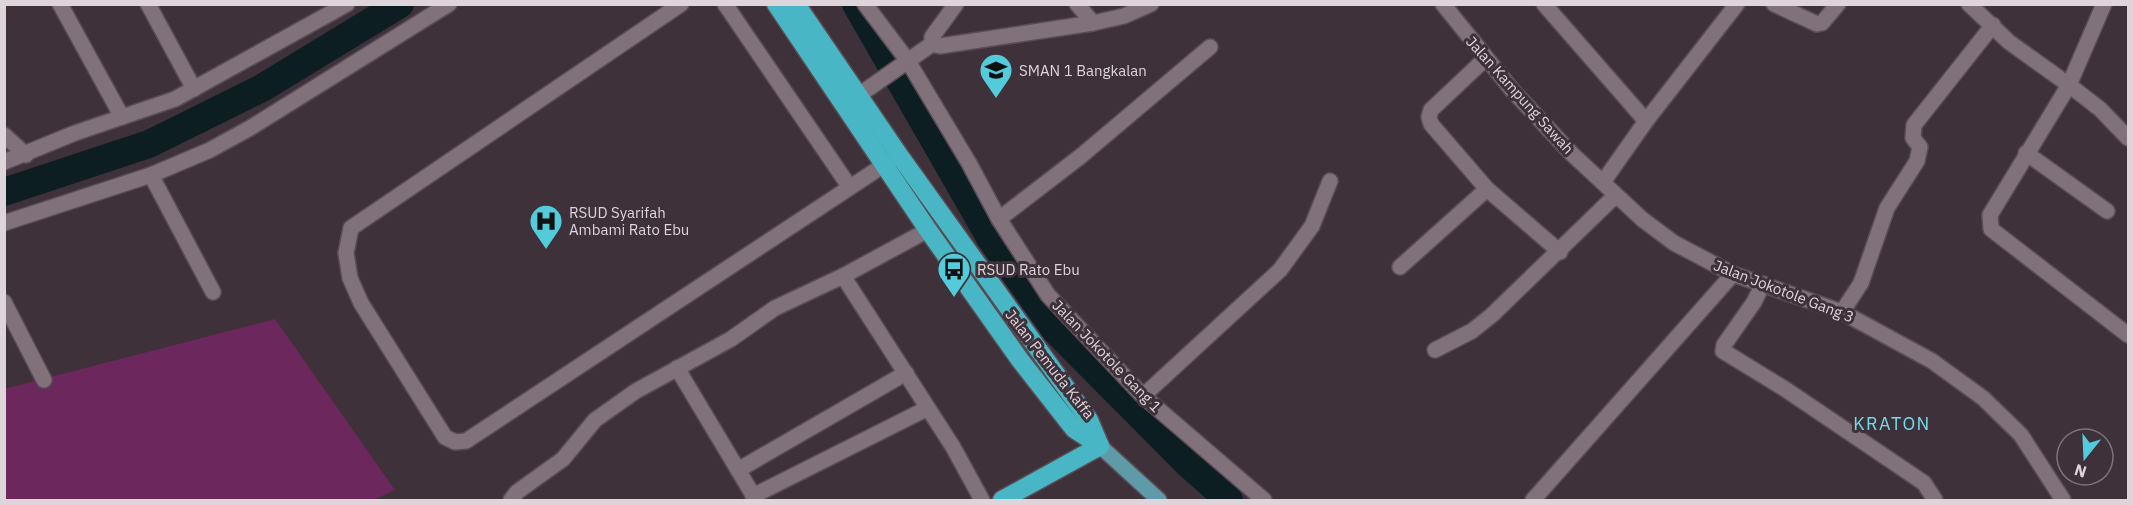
<svg xmlns="http://www.w3.org/2000/svg" width="2133" height="505" viewBox="0 0 2133 505" font-family="'IBM Plex Sans',sans-serif">
	<style>
		.green { fill: #6c275d }
		.lines { fill: none; stroke-linecap: round; stroke-linejoin: round }
		.river { stroke: #0c1e21; stroke-width: 28 }
		.minor-casing { stroke: #584d55; stroke-width: 18 }
		.major-casing { stroke: #584d55; stroke-width: 18 }
		.highway-casing { stroke: #584d55; stroke-width: 21 }
		.minor { stroke: #80717b; stroke-width: 15 }
		.major { stroke: #5e9aa7; stroke-width: 15 }
		.highway { stroke: #48b6c4; stroke-width: 18 }
		.labels { text-anchor: middle; dominant-baseline: central; stroke-width: 6; stroke-linejoin: round; paint-order: stroke }
		.poi-label { font-size: 15px; fill: #ded5db; stroke: #3e313a; text-anchor: start }
		.street-label { font-size: 15px; fill: #ded5db; stroke: #3e313a }
		.quarter-label { font-size: 18px; letter-spacing: 1.5px; fill: #73ddeb; stroke: #3e313a }
	</style>
	<rect width="100%" height="100%" fill="#3e313a"/>
	<polygon class="green" points="275,319 395,490 373,500 5,500 4,389"/>
	<g class="lines">
		<g class="river">
			<polyline points="856,4 991,239 1056,331 1187,463 1229,500"/>
			<polyline points="4,192 149,144 262,88 400,4"/>
		</g>
		<defs>
			<g id="minor">
				<polyline points="60,4 122,117"/>
				<polyline points="148,4 194,89"/>
				<polyline points="681,4 351,228 346,253 350,278 361,303 445,437 455,442 466,441 893,159"/>
				<polyline points="725,4 849,186"/>
				<polyline points="865,4 908,61 969,163 999,219 1048,295 1143,396 1264,500"/>
				<polyline points="1077,4 1093,23"/>
				<polyline points="1443,4 1513,91 1572,154 1642,219 1674,243 1733,274 1842,312 1932,361 1983,398 2021,435 2063,500"/>
				<polyline points="1544,4 1646,121 1603,182"/>
				<polyline points="1774,4 1817,24 1822,23 1838,4"/>
				<polyline points="1969,4 2009,42 2069,85 1990,215 1991,229 2128,335"/>
				<polyline points="2104,4 2069,85 2100,109 2128,138"/>
				<polyline points="932,44 932,37 956,4"/>
				<polyline points="1485,59 1431,110 1429,117 1431,124 1487,189"/>
				<polyline points="859,95 932,44 940,46 1093,23 1124,16 1151,4"/>
				<polyline points="1646,121 1737,4"/>
				<polyline points="4,135 26,155"/>
				<polyline points="2026,153 2107,211"/>
				<polyline points="4,162 75,133 175,99 347,4"/>
				<polyline points="151,175 213,292"/>
				<polyline points="999,219 1081,156 1210,47"/>
				<polyline points="4,223 151,175 210,150 250,128 449,4"/>
				<polyline points="1400,267 1487,189 1560,252"/>
				<polyline points="843,276 953,447 982,500"/>
				<polyline points="1763,284 1754,302 1724,345 1723,351 1785,389 1924,483 1935,500"/>
				<polyline points="4,302 44,380"/>
				<polyline points="1842,312 1861,283 1887,208 1917,161 1920,147 1913,138 1914,125 1993,25"/>
				<polyline points="1435,350 1472,331 1492,315 1616,195"/>
				<polyline points="677,368 756,500"/>
				<polyline points="1143,396 1280,270 1312,226 1330,181"/>
				<polyline points="738,470 906,373"/>
				<polyline points="753,496 926,409"/>
				<polyline points="511,500 517,492 563,459 595,420 636,391 731,339 775,308 843,276 928,230"/>
				<polyline points="1533,500 1733,274"/>
			</g>
			<polyline id="major" points="1100,446 1159,500"/>
			<g id="highway">
				<polyline points="776,4 928,230 1020,360 1074,429 1100,446"/>
				<polyline points="796,4 899,155 1089,420 1100,446"/>
				<polyline points="1002,500 1100,446"/>
			</g>
		</defs>
		<use href="#minor" class="minor-casing"/>
		<use href="#major" class="major-casing"/>
		<use href="#highway" class="highway-casing"/>
		<use href="#minor" class="minor"/>
		<use href="#major" class="major"/>
		<use href="#highway" class="highway"/>
	</g>
	<defs>
		<symbol id="school-pin" viewBox="-11 -11 22 30"><path d="M0 17L-7.5 6A9.5 9.5 0 1 1 7.5 6Z" fill="#53cbda" stroke="#3e313a"/><path d="M0-5L7-2L0 1L-7-2ZM-4 1L0 2.5L4 1V4Q0 6-4 4Z" fill="#111"/></symbol>
		<symbol id="hospital-pin" viewBox="-11 -11 22 30"><path d="M0 17L-7.5 6A9.5 9.5 0 1 1 7.5 6Z" fill="#53cbda" stroke="#3e313a"/><path d="M-5-5h3v3.5h4V-5h3V5h-3V1.5h-4V5h-3Z" fill="#111"/></symbol>
		<symbol id="bus-pin" viewBox="-11 -11 22 30"><path d="M0 17L-7.5 6A9.5 9.5 0 1 1 7.5 6Z" fill="#53cbda" stroke="#3e313a"/><path d="M-5-6H5V4H4V6H2V4H-2V6H-4V4H-5ZM-3.5-4V0h7V-4ZM-3.5 1.2v1.5H-2V1.2ZM2 1.2v1.5H3.5V1.2Z" fill="#111"/></symbol>
	</defs>
	<g fill-rule="evenodd">
		<use href="#school-pin" x="977" y="51" width="38" height="52"/>
		<use href="#hospital-pin" x="527" y="202" width="38" height="52"/>
		<use href="#bus-pin" x="935" y="250" width="38" height="52"/>
	</g>
	<g class="labels">
		<g class="poi-label">
			<text x="1019" y="70">SMAN 1 Bangkalan</text>
			<text x="569" y="212">RSUD Syarifah<tspan x="569" dy="17">Ambami Rato Ebu</tspan></text>
			<text x="977" y="269">RSUD Rato Ebu</text>
		</g>
		<g class="street-label">
			<text transform="translate(1520 95) rotate(48)">Jalan Kampung Sawah</text>
			<text transform="translate(1784 291) rotate(21)">Jalan Jokotole Gang 3</text>
			<text transform="translate(1107 356) rotate(46)">Jalan Jokotole Gang 1</text>
			<text transform="translate(1050 364) rotate(52)">Jalan Pemuda Kaffa</text>
		</g>
		<g class="quarter-label">
			<text x="1892" y="423">KRATON</text>
		</g>
	</g>
	<rect width="2133" height="505" fill="none" stroke="#ded5db" stroke-width="12"/>
	<g transform="translate(2085 457) rotate(198)"><circle r="28" fill="#3e313a" stroke="#7e737a" stroke-width="1.5"/>
	<path d="M0-4.5L10 22L0 15L-10 22Z" fill="#53cbda"/>
	<text y="-9" font-size="16" font-weight="bold" text-anchor="middle" fill="#ded5db">N</text>
	</g>
</svg>
